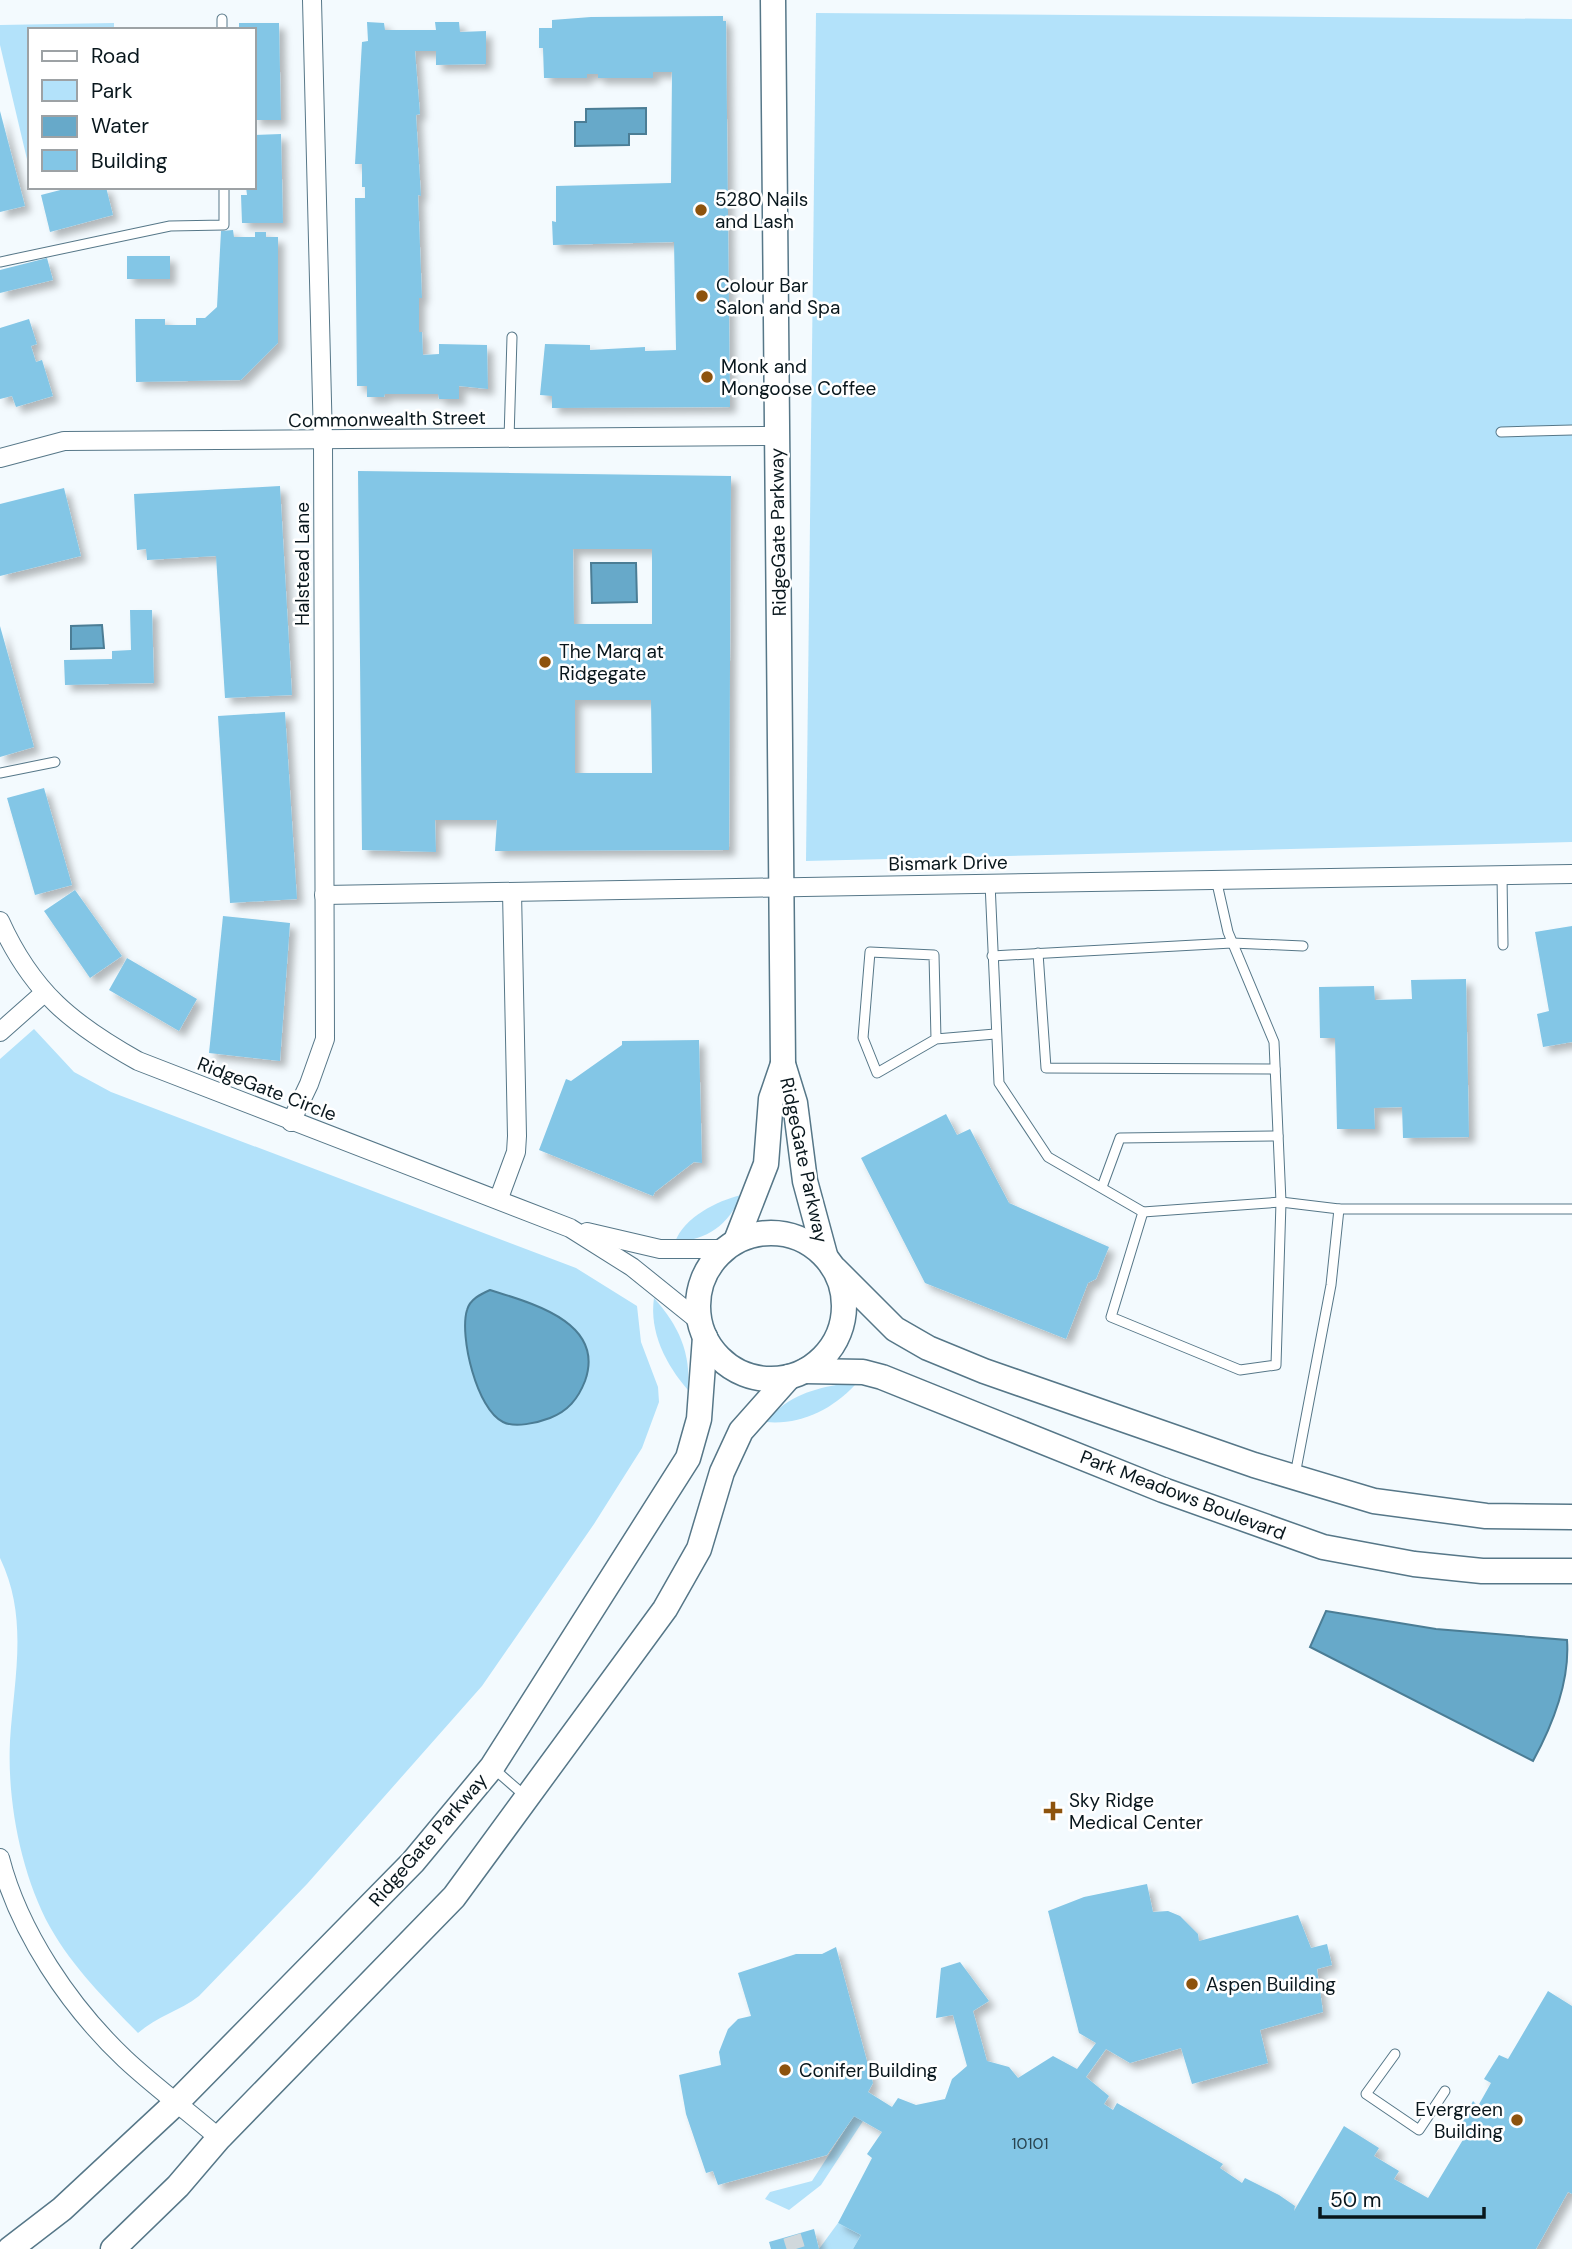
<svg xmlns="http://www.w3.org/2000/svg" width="1572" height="2249" viewBox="0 0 1572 2249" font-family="'DM Sans',sans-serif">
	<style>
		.green { fill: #b3e2fa }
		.water { fill: #67a9c9; stroke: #4b7d95; stroke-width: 2 }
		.building { fill: #83c6e6; fill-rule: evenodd; filter: url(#shadow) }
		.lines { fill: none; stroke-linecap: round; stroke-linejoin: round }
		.minor-tunnel { stroke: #d0d8dc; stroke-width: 18; stroke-dasharray: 18 9; stroke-linecap: butt }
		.service-casing { stroke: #567788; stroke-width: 11 }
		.minor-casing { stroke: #567788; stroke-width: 20 }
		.secondary-casing { stroke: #567788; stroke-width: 27 }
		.service { stroke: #fff; stroke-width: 9 }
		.minor { stroke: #fff; stroke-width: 18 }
		.secondary { stroke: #fff; stroke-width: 24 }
		.poi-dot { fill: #8d530d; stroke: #fff; stroke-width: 2.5 }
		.labels { text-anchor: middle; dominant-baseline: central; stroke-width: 5; stroke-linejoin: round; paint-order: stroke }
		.number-label { font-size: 16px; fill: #28434f }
		.poi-label { font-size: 19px; fill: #09171d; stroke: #fff; text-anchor: start }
		.street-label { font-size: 19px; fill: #09171d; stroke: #fff }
	</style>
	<defs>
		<filter id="shadow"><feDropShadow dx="6" dy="6" stdDeviation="3.5" flood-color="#0004"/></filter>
	</defs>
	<rect width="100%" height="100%" fill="#f3fafe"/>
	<g class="green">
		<polygon points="816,13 1572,19 1572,842 806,861"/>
		<polygon points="114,23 114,30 30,30 30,172 0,45 0,25"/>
		<path d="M34,1029L74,1072L111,1092L576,1268L637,1306L641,1342L658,1387L659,1402L642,1448L594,1524L482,1686L307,1884L199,1996C180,2011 157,2016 138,2033C106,2000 73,1968 50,1927C21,1874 7,1801 10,1741C14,1678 29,1618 0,1558V1059Z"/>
		<path d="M741,1195C729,1225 707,1240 675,1242C684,1217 717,1201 741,1195Z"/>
		<path d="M654,1298C679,1326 691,1353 688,1390C666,1365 649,1332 654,1298Z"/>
		<path d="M836,1385H855C831,1410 801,1425 766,1422C784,1399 808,1390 836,1385Z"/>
		<polygon points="854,2116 863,2121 821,2185 789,2210 765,2199 770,2192 812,2181"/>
		<polygon points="838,2223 861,2235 853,2249 819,2249"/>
	</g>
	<g class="water">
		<polygon points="646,108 646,134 629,134 629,145 575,146 575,122 586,122 586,109"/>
		<polygon points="636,563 637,602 592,603 591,563"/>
		<polygon points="102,625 104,648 71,649 71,626"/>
		<path d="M490,1290C531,1303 606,1322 585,1381C578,1399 568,1411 550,1418C537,1423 515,1428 503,1422C477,1410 459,1336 467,1310C470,1299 481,1294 490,1290Z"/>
		<path d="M1326,1611L1436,1629L1567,1640C1570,1681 1552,1726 1533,1761L1310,1647Z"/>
	</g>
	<g class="building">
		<polygon points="723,16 723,21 726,21 730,407 552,408 552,396 540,395 545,344 590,345 590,350 645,347 645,351 676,350 674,242 553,245 552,221 556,222 556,186 671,183 672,72 653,72 653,78 598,78 598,74 587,74 587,78 544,78 543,48 539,48 539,28 552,28 552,20 591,17"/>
		<polygon points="367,22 384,23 385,30 436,30 435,22 459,22 460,32 486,31 486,64 436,65 436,51 415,51 420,114 416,115 421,196 418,195 422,298 419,298 419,332 422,332 423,355 439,354 439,344 487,345 488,389 459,386 459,399 439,399 438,394 385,394 384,397 367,397 367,386 357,386 355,198 365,198 365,187 362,187 362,164 355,164 362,42 368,41"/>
		<polygon points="239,23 279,23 281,120 254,120 254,30 239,30"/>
		<polygon points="0,111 25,206 0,212"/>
		<polygon points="281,134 283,223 242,223 241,195 247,195 246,187 254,187 254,135"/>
		<polygon points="72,187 106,187 113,215 50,232 41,195"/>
		<polygon points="233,230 234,237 255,237 255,232 266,232 266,237 278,237 278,343 241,380 136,382 135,319 165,319 165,325 196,325 196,318 205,318 217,307 221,231"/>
		<rect x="127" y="256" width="43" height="23"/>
		<polygon points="47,258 53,280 0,293 0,270"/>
		<polygon points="29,319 37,344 31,346 36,362 42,360 53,396 16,407 12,396 0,399 0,328"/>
		<path d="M358,471L731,476L729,850L495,851L497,820H435L436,852L362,850ZM573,549H652V624H574ZM575,700H651L652,773H575Z"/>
		<polygon points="280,486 292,695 225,698 216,556 147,560 146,549 137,550 134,494"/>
		<polygon points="64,488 81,556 0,576 0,504"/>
		<polygon points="130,610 152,610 154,683 65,685 64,660 112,659 112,651 131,650"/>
		<polygon points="0,626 34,747 0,757"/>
		<polygon points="285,712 297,899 230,903 218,716"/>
		<polygon points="44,788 72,885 35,895 7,798"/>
		<polygon points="75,890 122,956 90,978 44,911"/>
		<polygon points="223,916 290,923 280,1061 209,1053"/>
		<polygon points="1572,926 1572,1042 1543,1047 1537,1014 1549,1011 1535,932"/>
		<polygon points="127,958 197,999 179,1031 109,990"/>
		<polygon points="1466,979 1469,1137 1403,1138 1402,1107 1374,1108 1375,1129 1337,1129 1335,1038 1320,1038 1319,987 1374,986 1375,1000 1412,999 1411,980"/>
		<polygon points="699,1040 702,1163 694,1162 655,1192 653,1196 539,1150 566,1079 571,1081 622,1045 622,1041"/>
		<polygon points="946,1114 957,1135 970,1129 1009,1203 1109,1247 1096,1279 1088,1283 1066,1339 925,1283 861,1158"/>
		<polygon points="1147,1884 1153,1912 1168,1911 1180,1916 1198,1934 1199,1941 1298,1915 1311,1948 1327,1944 1332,1965 1317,1969 1323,2012 1260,2030 1268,2063 1192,2084 1181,2048 1130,2063 1106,2049 1086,2077 1109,2096 1104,2104 1113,2110 1117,2103 1223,2164 1220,2168 1242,2183 1245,2178 1279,2195 1295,2206 1294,2211 1344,2126 1379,2148 1374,2156 1399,2171 1394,2179 1428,2198 1467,2133 1459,2128 1473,2101 1478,2106 1491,2083 1484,2079 1499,2055 1508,2059 1548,1991 1572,2006 1572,2194 1568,2192 1536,2249 853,2249 861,2235 838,2223 872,2158 867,2154 882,2132 854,2116 827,2155 718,2185 713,2171 706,2173 686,2114 679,2075 721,2065 719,2052 728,2029 738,2019 751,2016 738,1973 796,1954 822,1954 836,1947 873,2083 868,2092 892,2107 898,2098 916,2105 945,2099 952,2079 967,2066 953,2015 936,2018 941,1968 960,1962 989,2001 973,2011 987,2061 1009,2067 1018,2078 1053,2056 1077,2069 1096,2043 1079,2033 1048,1911 1084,1897"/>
		<polygon points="814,2229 819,2249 771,2249 769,2242"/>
	</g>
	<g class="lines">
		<polyline class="minor-tunnel" points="792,2236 796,2249"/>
		<defs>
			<g id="service">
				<polyline points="222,19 222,30"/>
				<polyline points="0,262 170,226 224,225 224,187"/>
				<polyline points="1501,432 1572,430"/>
				<polyline points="509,439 512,337"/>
				<polyline points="0,773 55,762"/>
				<polyline points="1502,875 1503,945"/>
				<polyline points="990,883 999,1083 1048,1157 1143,1212 1111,1317 1240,1370 1276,1365 1281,1202 1274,1042 1228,932 1216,879"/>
				<polyline points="1038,953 1046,1068 1275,1069"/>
				<polyline points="992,956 1232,943 1303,946"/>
				<polyline points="936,1039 934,955 870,952 863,1038 877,1073 936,1039 995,1034"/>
				<polyline points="1102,1187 1120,1138 1278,1136"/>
				<polyline points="1339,1209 1572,1209"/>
				<polyline points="1143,1212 1281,1202 1339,1209 1331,1285 1295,1475"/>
				<polyline points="493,1768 525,1796"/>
				<polyline points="1395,2054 1366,2094 1419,2130 1445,2091"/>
			</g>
			<g id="minor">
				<polyline points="0,458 64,441 777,436"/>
				<polyline points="324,895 1572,874"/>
				<path d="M0,921C32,992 72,1024 138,1061L570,1228L632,1267L699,1321"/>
				<polyline points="0,1032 44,993"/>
				<polyline points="291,1122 309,1084 325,1039 323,441 312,0"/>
				<polyline points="499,1198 516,1152 517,1136 512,892"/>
				<polyline points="587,1232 660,1249 726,1249"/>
				<path d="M0,1858C19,1932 70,2007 125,2059C155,2087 188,2111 219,2138"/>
			</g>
			<g id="secondary">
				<polyline points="773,0 783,1064 795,1103 805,1181 825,1255"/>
				<circle cx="771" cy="1306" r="73"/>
				<polyline points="736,1241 766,1164 771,1099 783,1064"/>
				<polyline points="835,1269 895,1329 928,1348 984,1371 1254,1465 1374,1501 1486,1516 1572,1517"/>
				<polyline points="805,1371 863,1372 882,1377 1163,1490 1323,1547 1414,1564 1482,1571 1572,1571"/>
				<polyline points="10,2249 62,2209 177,2102 413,1862 492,1767 688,1458 699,1419 705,1337"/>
				<polyline points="113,2249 178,2186 219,2138 454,1897 665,1609 699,1549 722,1472 741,1431 789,1377"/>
			</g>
		</defs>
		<use href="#service" class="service-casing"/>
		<use href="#minor" class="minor-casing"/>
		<use href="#secondary" class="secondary-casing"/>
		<use href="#service" class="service"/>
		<use href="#minor" class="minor"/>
		<use href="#secondary" class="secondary"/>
	</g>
	<g class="poi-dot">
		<circle cx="701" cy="210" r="7"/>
		<circle cx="702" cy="296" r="7"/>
		<circle cx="707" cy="377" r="7"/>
		<circle cx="545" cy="662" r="7"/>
		<path d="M1049.5 1800.5h7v7h7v7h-7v7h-7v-7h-7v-7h7z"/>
		<circle cx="1192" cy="1984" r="7"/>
		<circle cx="785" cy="2070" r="7"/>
		<circle cx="1517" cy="2120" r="7"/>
	</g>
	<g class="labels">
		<g class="number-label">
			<text x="1030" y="2143">10101</text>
		</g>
		<g class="poi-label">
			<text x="715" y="199">5280 Nails<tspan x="715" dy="22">and Lash</tspan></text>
			<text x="716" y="285">Colour Bar<tspan x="716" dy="22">Salon and Spa</tspan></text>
			<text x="721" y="366">Monk and<tspan x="721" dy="22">Mongoose Coffee</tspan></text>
			<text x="559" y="651">The Marq at<tspan x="559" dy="22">Ridgegate</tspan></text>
			<text x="1069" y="1800">Sky Ridge<tspan x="1069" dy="22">Medical Center</tspan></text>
			<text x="1206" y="1984">Aspen Building</text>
			<text x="799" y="2070">Conifer Building</text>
			<text x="1503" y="2109" text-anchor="end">Evergreen<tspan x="1503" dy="22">Building</tspan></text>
		</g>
		<g class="street-label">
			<text transform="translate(387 419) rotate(-1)">Commonwealth Street</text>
			<text transform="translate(778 532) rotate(-91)">RidgeGate Parkway</text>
			<text transform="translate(302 564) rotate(-90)">Halstead Lane</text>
			<text transform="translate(948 863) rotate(-1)">Bismark Drive</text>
			<text transform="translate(267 1089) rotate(21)">RidgeGate Circle</text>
			<text transform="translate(804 1160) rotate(78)">RidgeGate Parkway</text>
			<text transform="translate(1183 1495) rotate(21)">Park Meadows Boulevard</text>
			<text transform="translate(428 1840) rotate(-49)">RidgeGate Parkway</text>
		</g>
	</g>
	<rect x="28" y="28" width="228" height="161" fill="#ffffff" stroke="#9da2a5" stroke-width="2"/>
	<rect x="42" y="51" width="35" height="10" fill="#ffffff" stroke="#9da2a5" stroke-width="2"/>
	<text x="91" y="63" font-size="21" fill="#09171d">Road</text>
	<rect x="42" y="80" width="35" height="21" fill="#b3e2fa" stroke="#9da2a5" stroke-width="2"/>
	<text x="91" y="98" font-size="21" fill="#09171d">Park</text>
	<rect x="42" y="116" width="35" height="21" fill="#67a9c9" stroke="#9da2a5" stroke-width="2"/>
	<text x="91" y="133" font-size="21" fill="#09171d">Water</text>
	<rect x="42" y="150" width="35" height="21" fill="#83c6e6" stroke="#9da2a5" stroke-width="2"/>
	<text x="91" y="168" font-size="21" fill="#09171d">Building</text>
	<path d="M1320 2207v10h164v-10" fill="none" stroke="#09171d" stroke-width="3.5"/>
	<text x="1330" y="2207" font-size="21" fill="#09171d" stroke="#ffffff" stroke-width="5" paint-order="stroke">50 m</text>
</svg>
